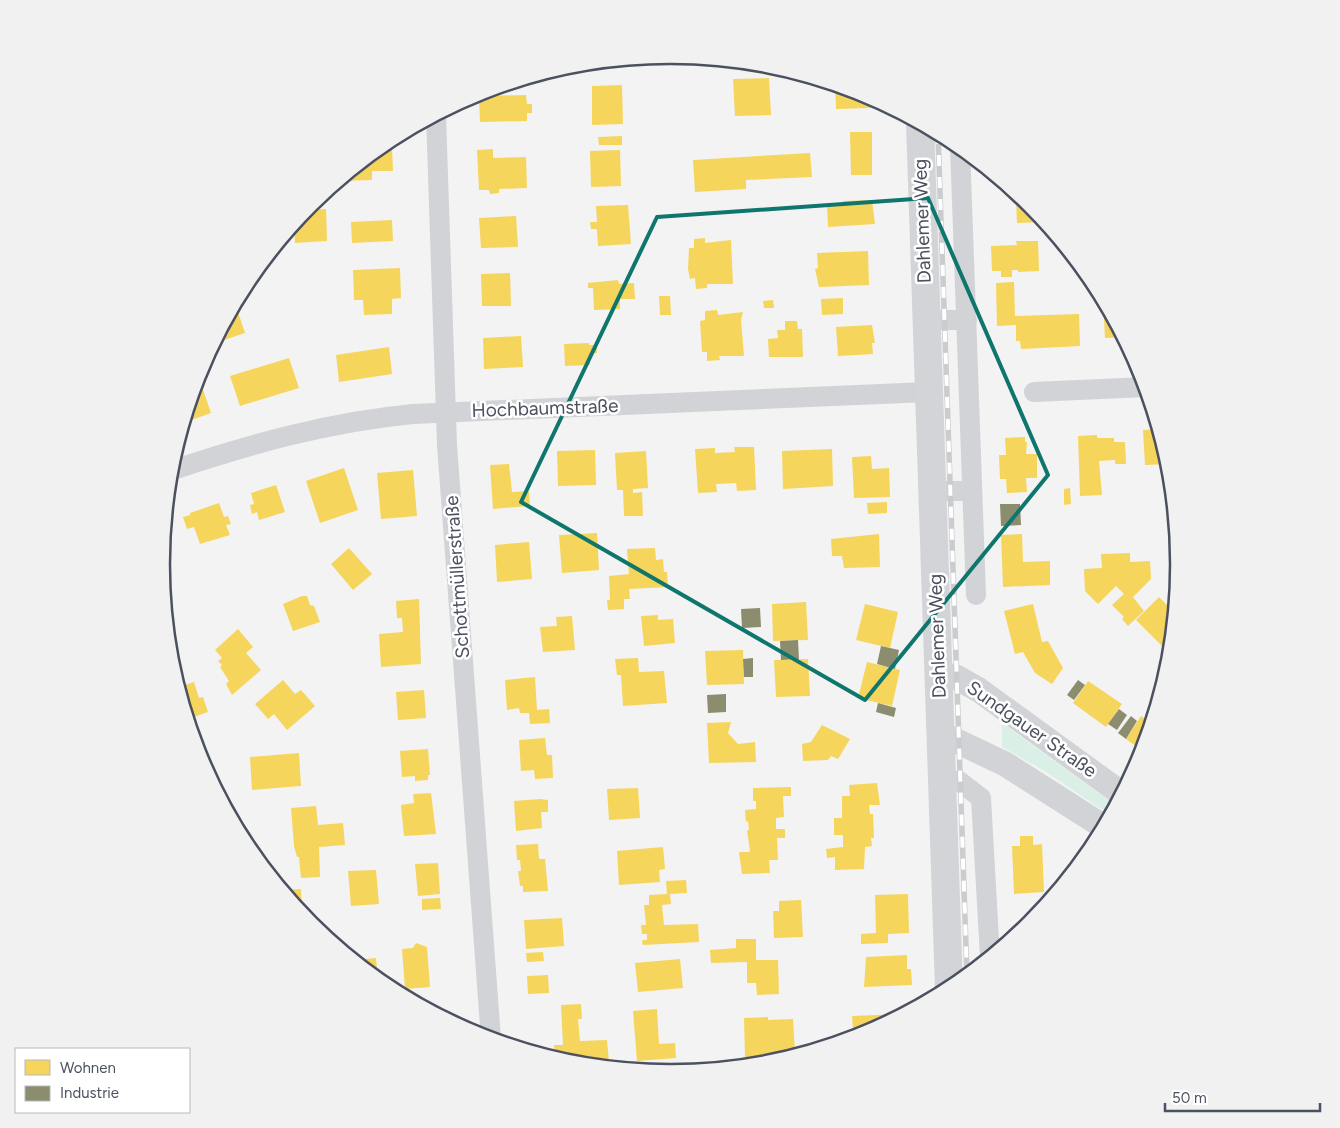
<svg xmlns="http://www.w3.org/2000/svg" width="1340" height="1128" viewBox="0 0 1340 1128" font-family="Figtree,sans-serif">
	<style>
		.green { fill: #daf0e7 }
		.homes { fill: #f6d55c }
		.industry { fill: #8c8c6e }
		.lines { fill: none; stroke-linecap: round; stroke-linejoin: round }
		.minor { stroke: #d2d3d6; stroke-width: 20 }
		.tertiary { stroke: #d2d3d6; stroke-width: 25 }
		.secondary { stroke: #d2d4d7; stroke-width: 28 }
		.rail-casing { stroke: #cbccce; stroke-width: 5.5 }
		.rail { stroke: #fff; stroke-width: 4; stroke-dasharray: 11; stroke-linecap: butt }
		.marked { fill: none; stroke: #0f766e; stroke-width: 4; stroke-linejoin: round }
		.labels { text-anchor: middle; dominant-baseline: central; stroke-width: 5; stroke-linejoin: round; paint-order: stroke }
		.street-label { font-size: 19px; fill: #4b515f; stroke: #fff }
		.rim { fill: none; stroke: #4b515f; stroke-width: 2.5 }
	</style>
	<rect width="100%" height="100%" fill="#f3f3f3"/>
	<polygon class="green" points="1002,723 1115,805 1110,815 1046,772 1002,747"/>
	<g class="homes">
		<polygon points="769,78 771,115 735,116 733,79"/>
		<polygon points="622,85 623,124 592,125 592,86"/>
		<polygon points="835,85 870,97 871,108 836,109"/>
		<polygon points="526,95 527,104 532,104 532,113 527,113 527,121 480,122 479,96"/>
		<polygon points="850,132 872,132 872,175 851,175"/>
		<polygon points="622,136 622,145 599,145 598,137"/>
		<polygon points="380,147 392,147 393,171 372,171 372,180 339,181"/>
		<polygon points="493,149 493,158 526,157 527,188 499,189 499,193 490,194 489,190 479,190 477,150"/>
		<polygon points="620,150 621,186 591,187 590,151"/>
		<polygon points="810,153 812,177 746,180 746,189 695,192 693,160"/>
		<polygon points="1011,189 1030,204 1042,222 1017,223 1016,199 1009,197 1008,190"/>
		<polygon points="872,200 875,224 828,227 827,205 843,205 843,201"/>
		<polygon points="628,205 631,244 598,246 597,229 591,229 590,222 597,222 596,206"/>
		<polygon points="326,209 327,241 295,243 294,223 305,210"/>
		<polygon points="516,216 518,247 481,248 479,218"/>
		<polygon points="392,220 393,241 352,243 351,222"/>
		<polygon points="705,238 705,243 731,240 733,284 707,284 707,288 696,289 695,278 690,279 688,269 689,248 694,248 694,239"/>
		<polygon points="1016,241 1038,241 1039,271 1018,272 1018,270 1012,270 1012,277 1001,277 1001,271 992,271 991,246 1017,245"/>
		<polygon points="868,251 869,285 819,287 815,269 818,268 817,253"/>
		<polygon points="400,268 401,298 392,299 392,314 364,315 363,300 354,300 353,270"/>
		<polygon points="510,273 511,306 482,306 481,274"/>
		<polygon points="618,280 619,284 634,283 635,299 620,299 620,309 594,310 593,288 588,288 588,283"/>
		<polygon points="1014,282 1015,316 1079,314 1080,346 1021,349 1020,341 1016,341 1016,325 997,326 996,283"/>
		<polygon points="659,296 670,296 671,315 660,315"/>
		<polygon points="843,298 843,314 822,315 821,299"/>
		<polygon points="773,300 774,308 764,308 763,301"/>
		<polygon points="1103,300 1109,310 1123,337 1105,338"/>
		<polygon points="235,303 245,333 215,343 214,342"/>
		<polygon points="717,310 718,315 743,312 741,320 744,356 719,356 720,360 707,361 707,352 702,352 700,321 705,320 705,311"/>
		<polygon points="785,321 797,321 798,329 802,329 803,357 769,357 768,339 778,338 777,330 785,330"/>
		<polygon points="872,325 875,343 872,343 873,354 838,356 836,327"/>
		<polygon points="521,336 523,367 484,369 483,338"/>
		<polygon points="589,343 589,345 597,345 597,353 590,353 590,365 565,366 564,344"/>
		<polygon points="389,347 392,374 339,382 336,355"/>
		<polygon points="289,358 299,388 240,406 230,376"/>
		<polygon points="200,381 211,413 183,423 196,383"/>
		<polygon points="1158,429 1169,464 1145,465 1143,430"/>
		<polygon points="1097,435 1097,438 1114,438 1114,442 1125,442 1126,464 1115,464 1115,460 1099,461 1102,495 1080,496 1078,436"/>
		<polygon points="1025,437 1025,442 1027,442 1026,454 1037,454 1037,478 1026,478 1027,492 1007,493 1006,479 1000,479 999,455 1006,455 1005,438"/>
		<polygon points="734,447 754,447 756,490 737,491 736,483 716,484 717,492 698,493 695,449 715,448 715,453 735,452"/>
		<polygon points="832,449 833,486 783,489 782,451"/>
		<polygon points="595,450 596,485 558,486 557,451"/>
		<polygon points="646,451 648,488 633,489 633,493 642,492 643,516 624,516 623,490 617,490 615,453"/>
		<polygon points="871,456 872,469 889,468 890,497 854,498 852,457"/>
		<polygon points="509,464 512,492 529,491 530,506 493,509 490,465"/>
		<polygon points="344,468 358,510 320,523 306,481"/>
		<polygon points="413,470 417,516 381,519 377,473"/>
		<polygon points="276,485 285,512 259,520 257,512 252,514 250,505 254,504 251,493"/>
		<polygon points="1070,488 1071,504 1064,505 1064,489"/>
		<polygon points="887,502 887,513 868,514 867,503"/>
		<polygon points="219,503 224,517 228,516 231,524 226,525 230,535 200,544 194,527 187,529 183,517 190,515 190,513"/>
		<polygon points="597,533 599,570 562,573 559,535"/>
		<polygon points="879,534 880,567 844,568 842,556 832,556 831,539"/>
		<polygon points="1022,534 1023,562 1050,561 1050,585 1003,587 1001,535"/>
		<polygon points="529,542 532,579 497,582 495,545"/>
		<polygon points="349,548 372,574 353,590 331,564"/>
		<polygon points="655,548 656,560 663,559 664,572 667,572 668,587 629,589 630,599 624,599 624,609 608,610 607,600 610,600 609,576 629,574 627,549"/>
		<polygon points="1130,553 1130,562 1150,561 1151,579 1133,597 1144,611 1128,626 1122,619 1124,617 1112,605 1124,594 1116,586 1098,604 1085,591 1084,569 1102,568 1101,554"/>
		<polygon points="302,596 307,596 310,605 314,606 320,622 293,631 283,604"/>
		<polygon points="1159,597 1173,611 1169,615 1173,620 1171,645 1166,650 1136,620"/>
		<polygon points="419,599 421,664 381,667 379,634 403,632 402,618 397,618 396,601"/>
		<polygon points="806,602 808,640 773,641 772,604"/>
		<polygon points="865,604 898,612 890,648 856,640"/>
		<polygon points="1033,604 1042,642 1048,641 1063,668 1052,684 1035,673 1023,652 1015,654 1004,611"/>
		<polygon points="658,615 658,620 673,619 675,643 644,646 641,616"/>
		<polygon points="572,616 575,650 543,652 540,627 557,626 556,617"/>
		<polygon points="238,629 253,647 246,653 261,670 232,695 226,684 229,681 220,667 222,665 218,661 222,658 215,650"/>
		<polygon points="743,650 744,684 707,685 705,651"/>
		<polygon points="638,658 639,672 664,671 667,703 623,706 621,675 617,675 615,659"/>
		<polygon points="808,659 810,696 776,697 774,660"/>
		<polygon points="867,662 900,670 892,706 858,698"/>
		<polygon points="535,677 537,710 549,709 550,723 530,724 529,713 520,713 519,708 507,710 505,680"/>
		<polygon points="283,680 295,694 301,690 315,706 287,730 274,714 268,719 255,704"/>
		<polygon points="1088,681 1122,704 1106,727 1073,703"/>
		<polygon points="194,682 199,698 203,697 208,712 188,719 178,687"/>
		<polygon points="424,690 426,718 398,720 396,692"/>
		<polygon points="1141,716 1151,723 1143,751 1126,739"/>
		<polygon points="731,722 728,733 738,744 755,742 756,762 709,763 707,723"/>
		<polygon points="822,725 850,739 838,759 831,756 828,760 803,761 802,744 811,742"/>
		<polygon points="545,738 547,755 552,755 553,778 535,779 534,770 521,771 519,740"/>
		<polygon points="428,749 430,775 428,775 428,780 415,781 415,776 402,777 400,751"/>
		<polygon points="299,753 301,786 252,790 250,757"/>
		<polygon points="877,783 880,805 869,805 870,814 873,814 874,838 871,838 872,846 865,847 864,869 835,870 835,857 827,858 826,849 843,847 843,835 834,835 834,818 842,818 842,796 850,796 849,785"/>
		<polygon points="791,787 791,796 783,796 784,817 776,818 776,829 785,829 785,838 777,838 778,860 769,860 770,873 742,874 739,852 750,852 747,830 749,830 748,821 746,822 745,810 756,809 756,801 753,801 753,788"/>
		<polygon points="638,788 640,818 609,820 607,789"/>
		<polygon points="431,793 436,834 404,836 401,805 414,803 413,794"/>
		<polygon points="540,799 548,800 548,812 541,812 542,828 516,831 514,801"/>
		<polygon points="316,806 318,825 343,823 345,845 319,847 320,877 301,878 299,857 297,857 294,846 291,808"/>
		<polygon points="1020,836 1033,836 1033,845 1042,844 1044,892 1014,894 1012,846 1020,846"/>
		<polygon points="538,844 539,859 545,859 548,891 523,892 523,886 520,886 518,871 521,871 520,860 517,860 516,845"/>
		<polygon points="663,847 665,869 659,870 660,882 619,885 617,851"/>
		<polygon points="438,863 440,894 418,896 415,864"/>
		<polygon points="376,870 379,904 351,906 348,871"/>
		<polygon points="686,880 687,893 670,894 671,904 662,905 664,925 698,924 699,942 643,945 642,940 647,940 647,934 642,934 641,925 646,925 644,905 649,905 649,895 667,894 666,881"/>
		<polygon points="301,889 302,915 282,890"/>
		<polygon points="908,894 909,933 888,934 888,943 861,944 861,934 876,933 875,895"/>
		<polygon points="440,898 441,909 422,910 422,899"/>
		<polygon points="801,900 803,937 774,938 773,911 779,911 779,901"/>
		<polygon points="562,918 564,946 526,949 524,920"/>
		<polygon points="736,939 756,939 756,960 778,960 779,994 757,995 756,983 747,983 747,962 711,963 710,950 736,948"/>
		<polygon points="416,943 427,947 430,987 405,989 402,949 413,948"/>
		<polygon points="543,952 544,961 527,962 526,953"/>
		<polygon points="907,955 907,969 911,969 912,985 864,987 866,957"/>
		<polygon points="376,958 378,980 354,960"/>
		<polygon points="680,959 683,988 638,992 635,963"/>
		<polygon points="548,975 549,993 528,994 527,976"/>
		<polygon points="581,1004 582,1019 578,1019 580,1041 607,1040 609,1062 579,1064 555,1058 554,1045 563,1045 561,1005"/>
		<polygon points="657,1009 659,1044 675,1043 676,1058 637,1061 633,1011"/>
		<polygon points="902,1014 865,1034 857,1037 857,1029 853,1029 852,1016"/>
		<polygon points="768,1017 768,1020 793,1019 795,1053 745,1058 744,1018"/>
	</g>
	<g class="industry">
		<polygon points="1000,504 1020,504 1021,525 1001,526"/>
		<polygon points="760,608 761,627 742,628 741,609"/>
		<polygon points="798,640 799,659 781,660 780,641"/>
		<polygon points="881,646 899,650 895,669 877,664"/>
		<polygon points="753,658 753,677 744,677 743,659"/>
		<polygon points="1078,680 1085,685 1074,700 1067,695"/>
		<polygon points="726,694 726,712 708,713 707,695"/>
		<polygon points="878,703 896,708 894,717 876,712"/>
		<polygon points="1119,709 1127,715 1117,730 1108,724"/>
		<polygon points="1131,716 1137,721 1126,739 1118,733"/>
	</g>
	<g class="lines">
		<g class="minor">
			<polyline points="436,115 447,445 491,1039"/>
			<polyline points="960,146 976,595"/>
			<polyline points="925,320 967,320"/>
			<polyline points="1034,392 1146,387"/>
			<path d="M170,471C250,444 329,422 413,414L928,392"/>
			<polyline points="931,491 971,491"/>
			<polyline points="942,780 959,781 981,798 990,957"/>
		</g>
		<g class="tertiary">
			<polyline points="938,674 956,677 979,690 1122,794"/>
			<polyline points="940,733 1005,764 1104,827"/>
		</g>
		<polyline class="secondary" points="920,123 949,989"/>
		<defs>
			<polyline id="rail" points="938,133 967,976"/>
		</defs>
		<use href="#rail" class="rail-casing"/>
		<use href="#rail" class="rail"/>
	</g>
	<path class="marked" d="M928,198L1048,475L865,700L521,502L657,217Z"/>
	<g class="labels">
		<g class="street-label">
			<text transform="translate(922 221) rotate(-92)">Dahlemer Weg</text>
			<text transform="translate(545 408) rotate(-2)">Hochbaumstraße</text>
			<text transform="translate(457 577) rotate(-94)">Schottmüllerstraße</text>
			<text transform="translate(937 636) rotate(-92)">Dahlemer Weg</text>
			<text transform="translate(1032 729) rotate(35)">Sundgauer Straße</text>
		</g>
	</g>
	<path d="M0 0H1340V1128H0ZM170 564a500 500 0 1 1 1000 0a500 500 0 1 1-1000 0Z" fill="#f1f1f2" fill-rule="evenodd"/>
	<path class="rim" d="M170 564a500 500 0 1 1 1000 0a500 500 0 1 1-1000 0Z"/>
	<rect x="15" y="1048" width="175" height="65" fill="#ffffff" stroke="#b7b9bf"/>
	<rect x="25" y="1060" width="25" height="15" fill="#f6d55c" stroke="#b7b9bf"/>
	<text x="60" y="1073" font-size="15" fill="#4b515f">Wohnen</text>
	<rect x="25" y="1086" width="25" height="15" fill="#8c8c6e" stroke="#b7b9bf"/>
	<text x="60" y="1098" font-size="15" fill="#4b515f">Industrie</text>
	<path d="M1165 1103v8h155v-8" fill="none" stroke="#4b515f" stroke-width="2.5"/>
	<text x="1172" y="1103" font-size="15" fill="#4b515f" stroke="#ffffff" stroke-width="4" paint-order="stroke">50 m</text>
</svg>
